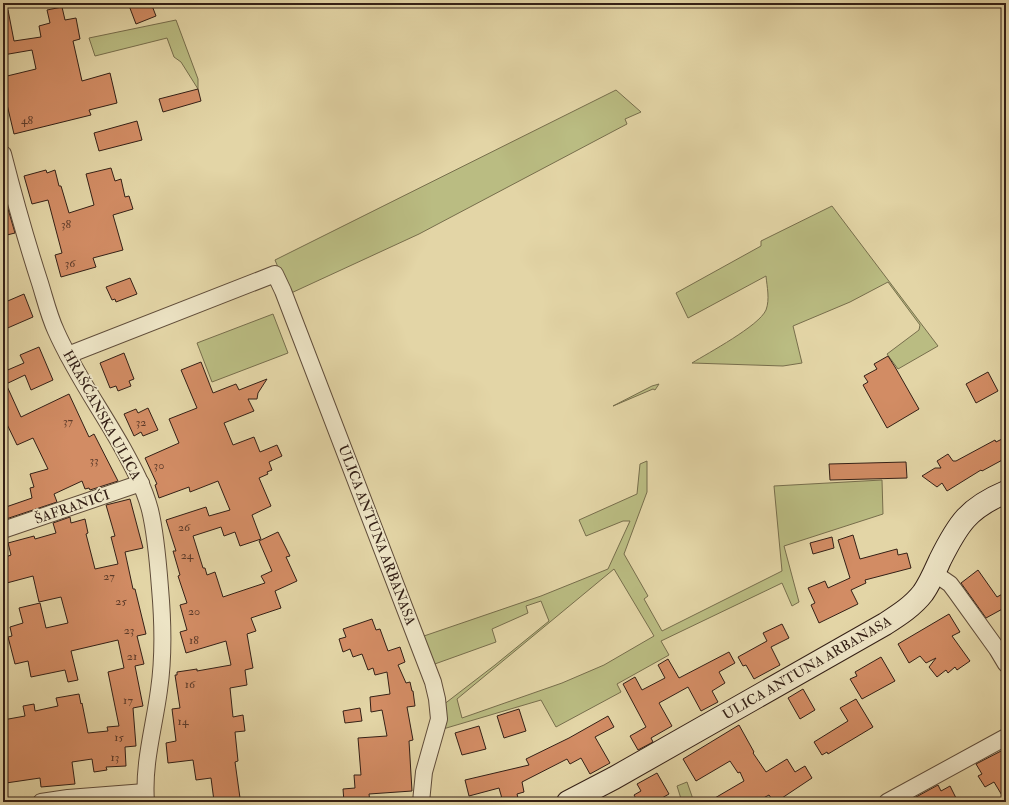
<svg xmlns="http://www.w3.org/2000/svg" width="1009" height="805" viewBox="0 0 1009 805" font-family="'IM FELL Double Pica',serif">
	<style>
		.green { fill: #babc82; stroke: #776e4c; fill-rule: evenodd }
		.building { fill: #d28c64; stroke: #342016 }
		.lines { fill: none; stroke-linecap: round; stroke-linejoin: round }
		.street-casing { stroke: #604d3a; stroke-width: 18 }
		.secondary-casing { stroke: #342016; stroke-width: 24 }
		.street { stroke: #ede4c5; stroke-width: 16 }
		.secondary { stroke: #ede4c5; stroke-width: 22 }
		.labels { text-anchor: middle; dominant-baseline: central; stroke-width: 3.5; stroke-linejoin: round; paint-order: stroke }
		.number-label { font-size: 12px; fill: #5c3b2a }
		.street-label { font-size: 14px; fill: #342016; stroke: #ede4c5 }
	</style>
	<rect width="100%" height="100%" fill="#e3d5a6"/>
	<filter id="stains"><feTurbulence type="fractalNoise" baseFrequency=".005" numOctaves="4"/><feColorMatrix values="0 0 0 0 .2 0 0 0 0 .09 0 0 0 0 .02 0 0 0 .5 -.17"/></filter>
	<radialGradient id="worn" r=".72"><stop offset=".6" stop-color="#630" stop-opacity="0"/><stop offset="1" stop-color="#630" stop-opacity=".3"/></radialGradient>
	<g class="green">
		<polygon points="176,20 198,79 198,89 181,62 174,57 167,38 95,56 89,38"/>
		<polygon points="616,90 641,112 625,119 627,124 419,234 289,294 275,260"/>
		<path d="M832,206L938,346L898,369L887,354L919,330L920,325L888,282L850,302L793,326L802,363L783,366L692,363C708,353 759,326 766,310C770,299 767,287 766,276L688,318L676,293L761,246V241Z"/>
		<polygon points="273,314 288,353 212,382 197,343"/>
		<polygon points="659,384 655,390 653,389 613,406 652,386"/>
		<path d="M647,461V492L624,554L648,596L644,599L662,631L782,571L774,486L882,480L883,514L784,546L799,602L792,606L782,583L661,641L669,655L617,684L621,692L556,727L541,700L443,729V705L495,665L549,621L541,601L526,606L528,613L492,629L496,642L432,665L421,637L541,596L608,569L630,521H623L586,536L579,520L637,494L640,464ZM614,569L654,636L604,665L562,683L462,718L457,699Z"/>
		<polygon points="687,782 694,802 682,802 677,786"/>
	</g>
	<g class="building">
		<polygon points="128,3 151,3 156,16 136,24"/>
		<polygon points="62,7 65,20 76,18 80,39 73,41 82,81 110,73 117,103 89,110 91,115 14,134 5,96 3,97 3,77 36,69 32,50 3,55 3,10 8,10 14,41 41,37 39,26 50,23 47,10"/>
		<polygon points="198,89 201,101 163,112 159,99"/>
		<polygon points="137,121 142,140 99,151 94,133"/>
		<polygon points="111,168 115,181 121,179 125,197 129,196 133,209 113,215 123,250 93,258 96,267 61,277 55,255 62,253 48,200 32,204 24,176 46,170 47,173 55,170 59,186 61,186 69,213 94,205 86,174"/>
		<polygon points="6,202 15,233 3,236 3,203"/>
		<polygon points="130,278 137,294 116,302 115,299 112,300 106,287"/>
		<polygon points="24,294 33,317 3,330 3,303"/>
		<polygon points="39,347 53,380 31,390 25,375 6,384 21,417 69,394 89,437 94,434 118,481 90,490 89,488 85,489 82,481 54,494 57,502 3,520 3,508 32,498 30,488 34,487 30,474 48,469 33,438 17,445 3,416 3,372 24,363 20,355"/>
		<polygon points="124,353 134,379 129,381 131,386 118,391 116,386 110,388 100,363"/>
		<polygon points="888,356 895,367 919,409 887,428 863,385 868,382 864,376 877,369 874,364"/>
		<polygon points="201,362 213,393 236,384 239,390 267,379 258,393 257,399 248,399 254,411 224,423 233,445 254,437 260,452 277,445 282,456 269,462 272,470 267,472 268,474 259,478 271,506 252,515 261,539 240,546 235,532 224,536 221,527 193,536 203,568 205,568 207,575 215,572 223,597 265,583 261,576 272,571 259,541 278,532 290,556 286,557 297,581 275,591 281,608 251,618 256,631 247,634 253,668 245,670 247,685 230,688 233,717 243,715 245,731 235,732 238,761 235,762 240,798 214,801 211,778 196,780 193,760 168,763 166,743 176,741 172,709 180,708 175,675 177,675 177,672 197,669 197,671 231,665 226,641 186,653 180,632 187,630 180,605 187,603 178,576 180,575 173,551 176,551 166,520 206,507 209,516 230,510 218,481 190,492 189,487 159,498 155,485 157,484 145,458 179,443 169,419 197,408 181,370"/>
		<polygon points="988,372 998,391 976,403 966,384"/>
		<polygon points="148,408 158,430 143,436 141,432 134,436 124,414 136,409 138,413"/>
		<polygon points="1006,437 1006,458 982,471 981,470 947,491 942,483 937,487 922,476 935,468 941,468 937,461 948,454 953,461 956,461 995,440 996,442"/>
		<polygon points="906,462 907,478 830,480 829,464"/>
		<polygon points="130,499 143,548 125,552 133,589 135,589 146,634 137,636 144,664 135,666 143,706 133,708 136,746 125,747 126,766 106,767 107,770 94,772 92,759 72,762 75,784 41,787 40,778 6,783 3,764 3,720 25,716 23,706 34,704 35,711 58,706 56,698 79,694 81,704 82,703 88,733 108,731 107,727 119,726 108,672 124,668 118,640 71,651 78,680 68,682 65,670 31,677 28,661 15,664 8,637 12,636 10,627 23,623 19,608 40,603 46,628 68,623 61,597 39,602 33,576 3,584 3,558 11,555 8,543 34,536 35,539 56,533 53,523 70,517 71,523 85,519 88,533 86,534 95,569 118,564 111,537 115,536 106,505"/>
		<polygon points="853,535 860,559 897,549 898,555 907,553 911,568 865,580 866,583 851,590 858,604 819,623 811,605 815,603 808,588 825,581 828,588 850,578 838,540"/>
		<polygon points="832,537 834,548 813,554 810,543"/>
		<polygon points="978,570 997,597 1006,592 1006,607 986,618 961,583"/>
		<polygon points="949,614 960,632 952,636 970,661 957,670 955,667 948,673 946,670 937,677 929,667 936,658 926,663 920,656 909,663 898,644"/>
		<polygon points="372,619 376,630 380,629 388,651 400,647 405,662 398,665 406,683 410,682 412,691 413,691 415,706 407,707 413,740 409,741 412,791 369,794 370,802 344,802 343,789 355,788 354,775 361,775 358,738 387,736 382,710 371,712 370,697 390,694 387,672 375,675 373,668 368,670 362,654 353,657 350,649 343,652 339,639 346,637 343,629"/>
		<polygon points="782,624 789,638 771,647 780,665 754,679 746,665 743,666 738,657 767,641 763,633"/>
		<polygon points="729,652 735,663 719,672 725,683 712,691 718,702 701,711 688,687 659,703 672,726 651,738 653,742 638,750 630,736 646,727 623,684 635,677 642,690 665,678 658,665 668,659 679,678"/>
		<polygon points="881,657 895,681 862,699 850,679 857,676 855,672"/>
		<polygon points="803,689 815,710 800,719 788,698"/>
		<polygon points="856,699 873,727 828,754 827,752 822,755 814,742 848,721 840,708"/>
		<polygon points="360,708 362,721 345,723 343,711"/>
		<polygon points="519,709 526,731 504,738 497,716"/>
		<polygon points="608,716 614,727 595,737 610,763 590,774 581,758 570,764 567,759 522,782 524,792 517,794 519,802 503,802 499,788 469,796 465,780 529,765 526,759 569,738"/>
		<polygon points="739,725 754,752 753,753 766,772 787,759 795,772 805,766 812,778 776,802 774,802 769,795 756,802 708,802 744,781 740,772 738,773 730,761 696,781 683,759"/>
		<polygon points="479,726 486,749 462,755 455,733"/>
		<polygon points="1003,750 1006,755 1006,802 994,782 985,787 978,776 982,774 976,764"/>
		<polygon points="657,773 669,794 655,802 638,802 634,795 641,791 637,784"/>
		<polygon points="938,785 941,791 950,786 958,802 907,802"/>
	</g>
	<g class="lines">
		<defs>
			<g id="street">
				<path d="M3,154C14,197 26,240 40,283C45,299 49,316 56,331C74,372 100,408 122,447C133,467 144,487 150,510C156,535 158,562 160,588C163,622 164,656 159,690C154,728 143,763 146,802"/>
				<polyline points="68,355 275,274 283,291 433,682 437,699 439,719 424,772 421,802"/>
				<polyline points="3,530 141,483"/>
				<polyline points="934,573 950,584 956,592 997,649 1006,664"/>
				<polyline points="41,802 68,798 145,792"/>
				<polyline points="887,802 1006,737"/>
			</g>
			<path id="secondary" d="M568,802L614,778L885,624C899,615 913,606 923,593C930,583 935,571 940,560C958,524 968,508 1006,492"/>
		</defs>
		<use href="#street" class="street-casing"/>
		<use href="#secondary" class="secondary-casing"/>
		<use href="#street" class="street"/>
		<use href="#secondary" class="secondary"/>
	</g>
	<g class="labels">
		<g class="number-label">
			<text x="27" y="120">48</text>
			<text x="66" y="224">38</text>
			<text x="70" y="263">36</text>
			<text x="68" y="421">37</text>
			<text x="141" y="422">32</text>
			<text x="94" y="460">33</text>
			<text x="159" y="465">30</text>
			<text x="184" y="527">26</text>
			<text x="187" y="555">24</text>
			<text x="109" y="576">27</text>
			<text x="121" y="601">25</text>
			<text x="194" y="611">20</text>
			<text x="129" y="630">23</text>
			<text x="194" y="640">18</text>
			<text x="132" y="656">21</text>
			<text x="190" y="684">16</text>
			<text x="128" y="700">17</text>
			<text x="183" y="721">14</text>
			<text x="119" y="737">15</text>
			<text x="115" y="757">13</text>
		</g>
		<g class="street-label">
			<text transform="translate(102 415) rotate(61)">HRAŠĆANSKA ULICA</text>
			<text transform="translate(72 507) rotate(-19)">ŠAFRANIĆI</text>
			<text transform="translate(377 535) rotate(69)">ULICA ANTUNA ARBANASA</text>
			<text transform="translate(807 668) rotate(-30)">ULICA ANTUNA ARBANASA</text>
		</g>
	</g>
	<rect width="1009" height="805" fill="none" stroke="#e3d5a6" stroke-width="16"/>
	<rect x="4" y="4" width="1001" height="797" fill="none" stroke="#342016" stroke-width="2"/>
	<rect x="8" y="8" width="993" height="789" fill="none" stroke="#342016"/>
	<rect width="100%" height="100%" filter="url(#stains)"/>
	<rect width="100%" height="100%" fill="url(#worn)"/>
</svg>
